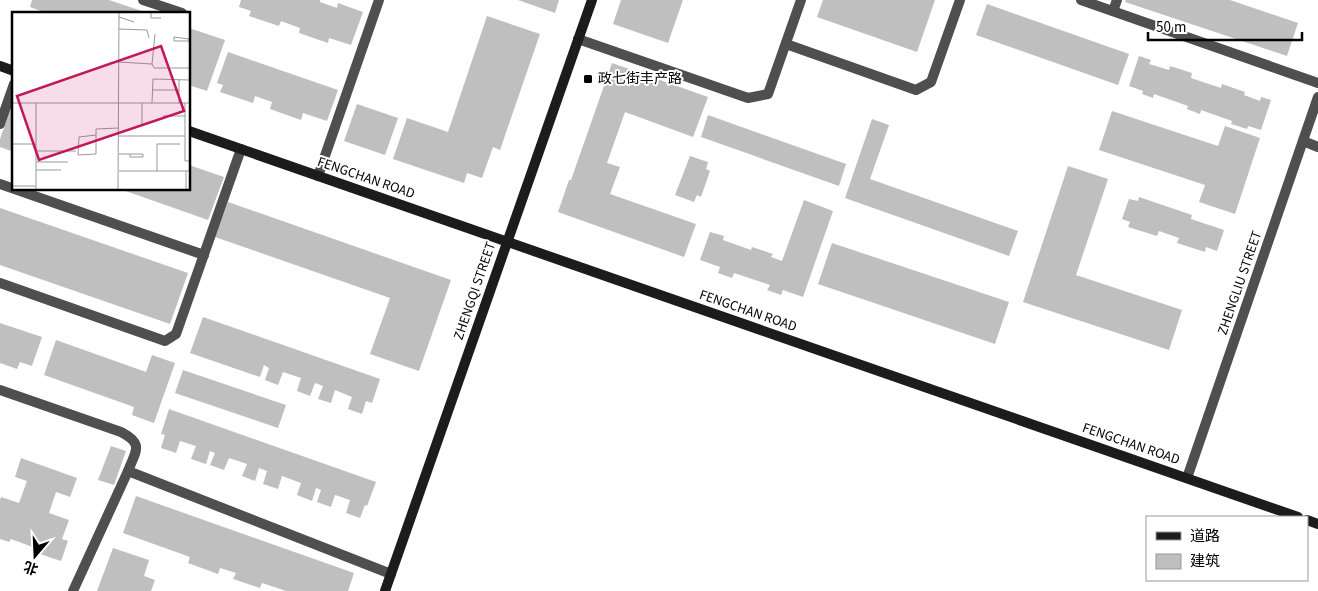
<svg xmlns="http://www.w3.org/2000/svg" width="1318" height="591" viewBox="0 0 1318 591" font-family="'Source Sans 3','Noto Sans SC',sans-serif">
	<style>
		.building { fill: #bfbfbf }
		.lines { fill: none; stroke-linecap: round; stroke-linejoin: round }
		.lane { stroke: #4f4f4f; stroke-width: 10 }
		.street { stroke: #4f4f4f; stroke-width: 10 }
		.secondary { stroke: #1c1c1c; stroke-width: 10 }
		.poi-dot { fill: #000; stroke: #fff; stroke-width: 2 }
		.labels { text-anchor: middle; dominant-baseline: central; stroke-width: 4; stroke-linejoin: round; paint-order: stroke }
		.poi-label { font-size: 14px; fill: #000; stroke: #fff; text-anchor: start }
		.street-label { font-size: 14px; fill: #000; stroke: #fff }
		.inset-road { fill: none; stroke: #999; stroke-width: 1 }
		.view { fill: #c2185b; fill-opacity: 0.15; stroke: #c2185b; stroke-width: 2.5 }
		.inset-edge { fill: none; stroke: #000; stroke-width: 2.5 }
	</style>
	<rect width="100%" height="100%" fill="#fff"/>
	<g class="building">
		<polygon points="32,0 109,0 148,13 49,14 30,7"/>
		<polygon points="241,0 320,0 320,2 337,8 338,3 363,12 351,45 329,38 328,43 299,33 300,28 281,21 279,26 249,16 251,11 239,7"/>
		<polygon points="518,0 559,0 555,13"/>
		<polygon points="621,0 683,0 668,43 613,24"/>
		<polygon points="823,0 935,0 917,52 817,17"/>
		<polygon points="1126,0 1230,0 1298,23 1287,56 1125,2"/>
		<polygon points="987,4 1129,54 1118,85 976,35"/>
		<polygon points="487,16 540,34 500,150 493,147 482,178 467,173 464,183 393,159 407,118 448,132"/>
		<polygon points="189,28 225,40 207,91 189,85"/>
		<polygon points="228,52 338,90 327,121 303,113 301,120 270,109 272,102 255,96 253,103 220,92 223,85 217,83"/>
		<polygon points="1139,56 1151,60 1149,64 1169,70 1170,66 1192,73 1191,78 1221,88 1222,84 1245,92 1244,95 1260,101 1261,97 1271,100 1261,130 1248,126 1247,129 1231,124 1232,121 1201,110 1200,114 1187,109 1188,106 1154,94 1153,98 1142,94 1143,91 1129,86"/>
		<polygon points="612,63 708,97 693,137 625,112 607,163 620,167 610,194 696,224 684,257 558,212 569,180 571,180"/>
		<polygon points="14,100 14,152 0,147 0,139"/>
		<polygon points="357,104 398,118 385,155 344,141"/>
		<polygon points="1112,111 1218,146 1225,126 1260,138 1235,214 1199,202 1205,185 1099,150"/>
		<polygon points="708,115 846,164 839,186 701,137"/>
		<polygon points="872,119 889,125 870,179 1018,231 1009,256 845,198"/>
		<polygon points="690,156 708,162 706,169 710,171 701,197 697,195 694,202 675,195"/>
		<polygon points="189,165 224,177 208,220 120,189 189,189"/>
		<polygon points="1068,166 1108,179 1076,275 1182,310 1169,350 1023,302"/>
		<polygon points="1139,197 1192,215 1191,219 1224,230 1217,251 1206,247 1205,252 1177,243 1179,238 1159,231 1157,236 1128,227 1130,222 1122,219 1129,199 1138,201"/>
		<polygon points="804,200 833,211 803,297 783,290 781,295 767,290 770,285 734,273 732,278 718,273 720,267 700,260 710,232 724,236 723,240 751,250 752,247 773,254 771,257 782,261"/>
		<polygon points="228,202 451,280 419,371 370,354 390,298 215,237"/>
		<polygon points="0,208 188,273 170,324 0,265"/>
		<polygon points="832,243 1009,302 995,344 818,284"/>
		<polygon points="203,317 380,379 372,403 366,401 362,414 348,409 352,397 335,390 331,403 318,399 323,386 315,383 310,396 297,391 301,378 283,372 278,385 265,380 269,368 264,365 260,377 190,353"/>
		<polygon points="0,323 42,337 32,366 20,362 17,369 0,363"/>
		<polygon points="56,340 146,372 152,355 175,363 154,423 132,415 134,407 44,375"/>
		<polygon points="183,370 286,405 278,428 175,393"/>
		<polygon points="169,409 376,482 367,506 365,505 360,518 346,513 350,500 335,495 331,507 317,502 321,490 316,488 312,501 297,495 301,483 282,476 278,489 263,484 267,471 259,468 255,481 242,476 247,464 229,458 224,470 210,465 215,453 210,451 206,464 191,459 196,446 180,441 176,453 161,448 165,435 161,434"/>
		<polygon points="111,446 126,451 114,485 98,480"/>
		<polygon points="21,458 77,478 70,497 56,492 49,513 69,520 62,539 68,541 61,561 37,553 38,549 11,539 9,542 0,539 0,500 1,497 19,503 27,481 15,477"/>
		<polygon points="136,496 354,573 348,591 286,591 262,583 260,588 233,579 236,573 220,568 218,574 188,563 190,557 123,533"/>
		<polygon points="113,548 149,560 144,576 155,580 151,591 97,591"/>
	</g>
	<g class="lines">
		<g class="lane">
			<polyline points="143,0 182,13"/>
			<polyline points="1081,0 1318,83"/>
			<polyline points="1113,11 1117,0"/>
			<polyline points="578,39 748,98 768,94 801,0"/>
			<polyline points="786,44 916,90 931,82 960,0"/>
			<polyline points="0,124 14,84"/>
			<polyline points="1303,141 1318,147"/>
			<polyline points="318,176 379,0"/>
			<polyline points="0,184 204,255"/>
			<polyline points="0,283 165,341 176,334 241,149"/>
			<path d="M0,390L121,432C144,444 136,450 128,471L391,574"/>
			<polyline points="73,591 128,471"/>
		</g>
		<polyline class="street" points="1187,478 1318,97"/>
		<g class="secondary">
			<polyline points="0,66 14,71"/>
			<polyline points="189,131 1298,517"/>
			<polyline points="1307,520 1318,524"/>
			<polyline points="385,591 592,0"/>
		</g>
	</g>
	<rect class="poi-dot" x="583" y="74" width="10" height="10" rx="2.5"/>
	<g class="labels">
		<g class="poi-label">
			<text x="598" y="79">政七街丰产路</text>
		</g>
		<g class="street-label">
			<text transform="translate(366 178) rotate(19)">FENGCHAN ROAD</text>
			<text transform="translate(1240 283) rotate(-71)">ZHENGLIU STREET</text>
			<text transform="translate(475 291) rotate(-71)">ZHENGQI STREET</text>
			<text transform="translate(748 311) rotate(19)">FENGCHAN ROAD</text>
			<text transform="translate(1131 444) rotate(19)">FENGCHAN ROAD</text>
		</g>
	</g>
	<g transform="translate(12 12)">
		<rect width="178" height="178" fill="#fff"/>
		<path class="inset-road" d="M139,0V6H149M107,5L122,10M107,17L135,18L137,26M162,25V29H177V27M162,25L177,27M107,50L140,52L142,56H178M140,52L143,22M140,78H167M0,91H178M24,91V177M140,91L141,67L178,68M167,91V68M173,91V149H178M151,104H173M130,113V91M84,123L67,125L66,143L84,142V117L107,116M107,124H173M0,132H24M24,139H64M107,142H131V145M118,142V145H131M24,150H56M24,158H49M107,159H178M145,159V132H168M0,174H24M106,177L107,0M174,177V159"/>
		<path class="view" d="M149,34L172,99L27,148L5,84Z"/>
		<rect width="178" height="178" class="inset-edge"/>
	</g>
	<rect x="1146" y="516" width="162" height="65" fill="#ffffff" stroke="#999999"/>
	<rect x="1156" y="532" width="25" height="8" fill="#1c1c1c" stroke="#999999"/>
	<text x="1190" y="541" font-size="15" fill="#000000">道路</text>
	<rect x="1156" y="554" width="25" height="15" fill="#bfbfbf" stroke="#999999"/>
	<text x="1190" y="566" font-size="15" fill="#000000">建筑</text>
	<g transform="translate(35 556) rotate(199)" stroke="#ffffff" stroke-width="4" paint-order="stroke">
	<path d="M0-4L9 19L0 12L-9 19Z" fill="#000000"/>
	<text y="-8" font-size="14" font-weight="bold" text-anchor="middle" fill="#000000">北</text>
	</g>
	<path d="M1148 32v8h154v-8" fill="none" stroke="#000000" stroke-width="2.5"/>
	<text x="1156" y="32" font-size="15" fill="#000000" stroke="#ffffff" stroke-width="4" paint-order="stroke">50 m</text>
</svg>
